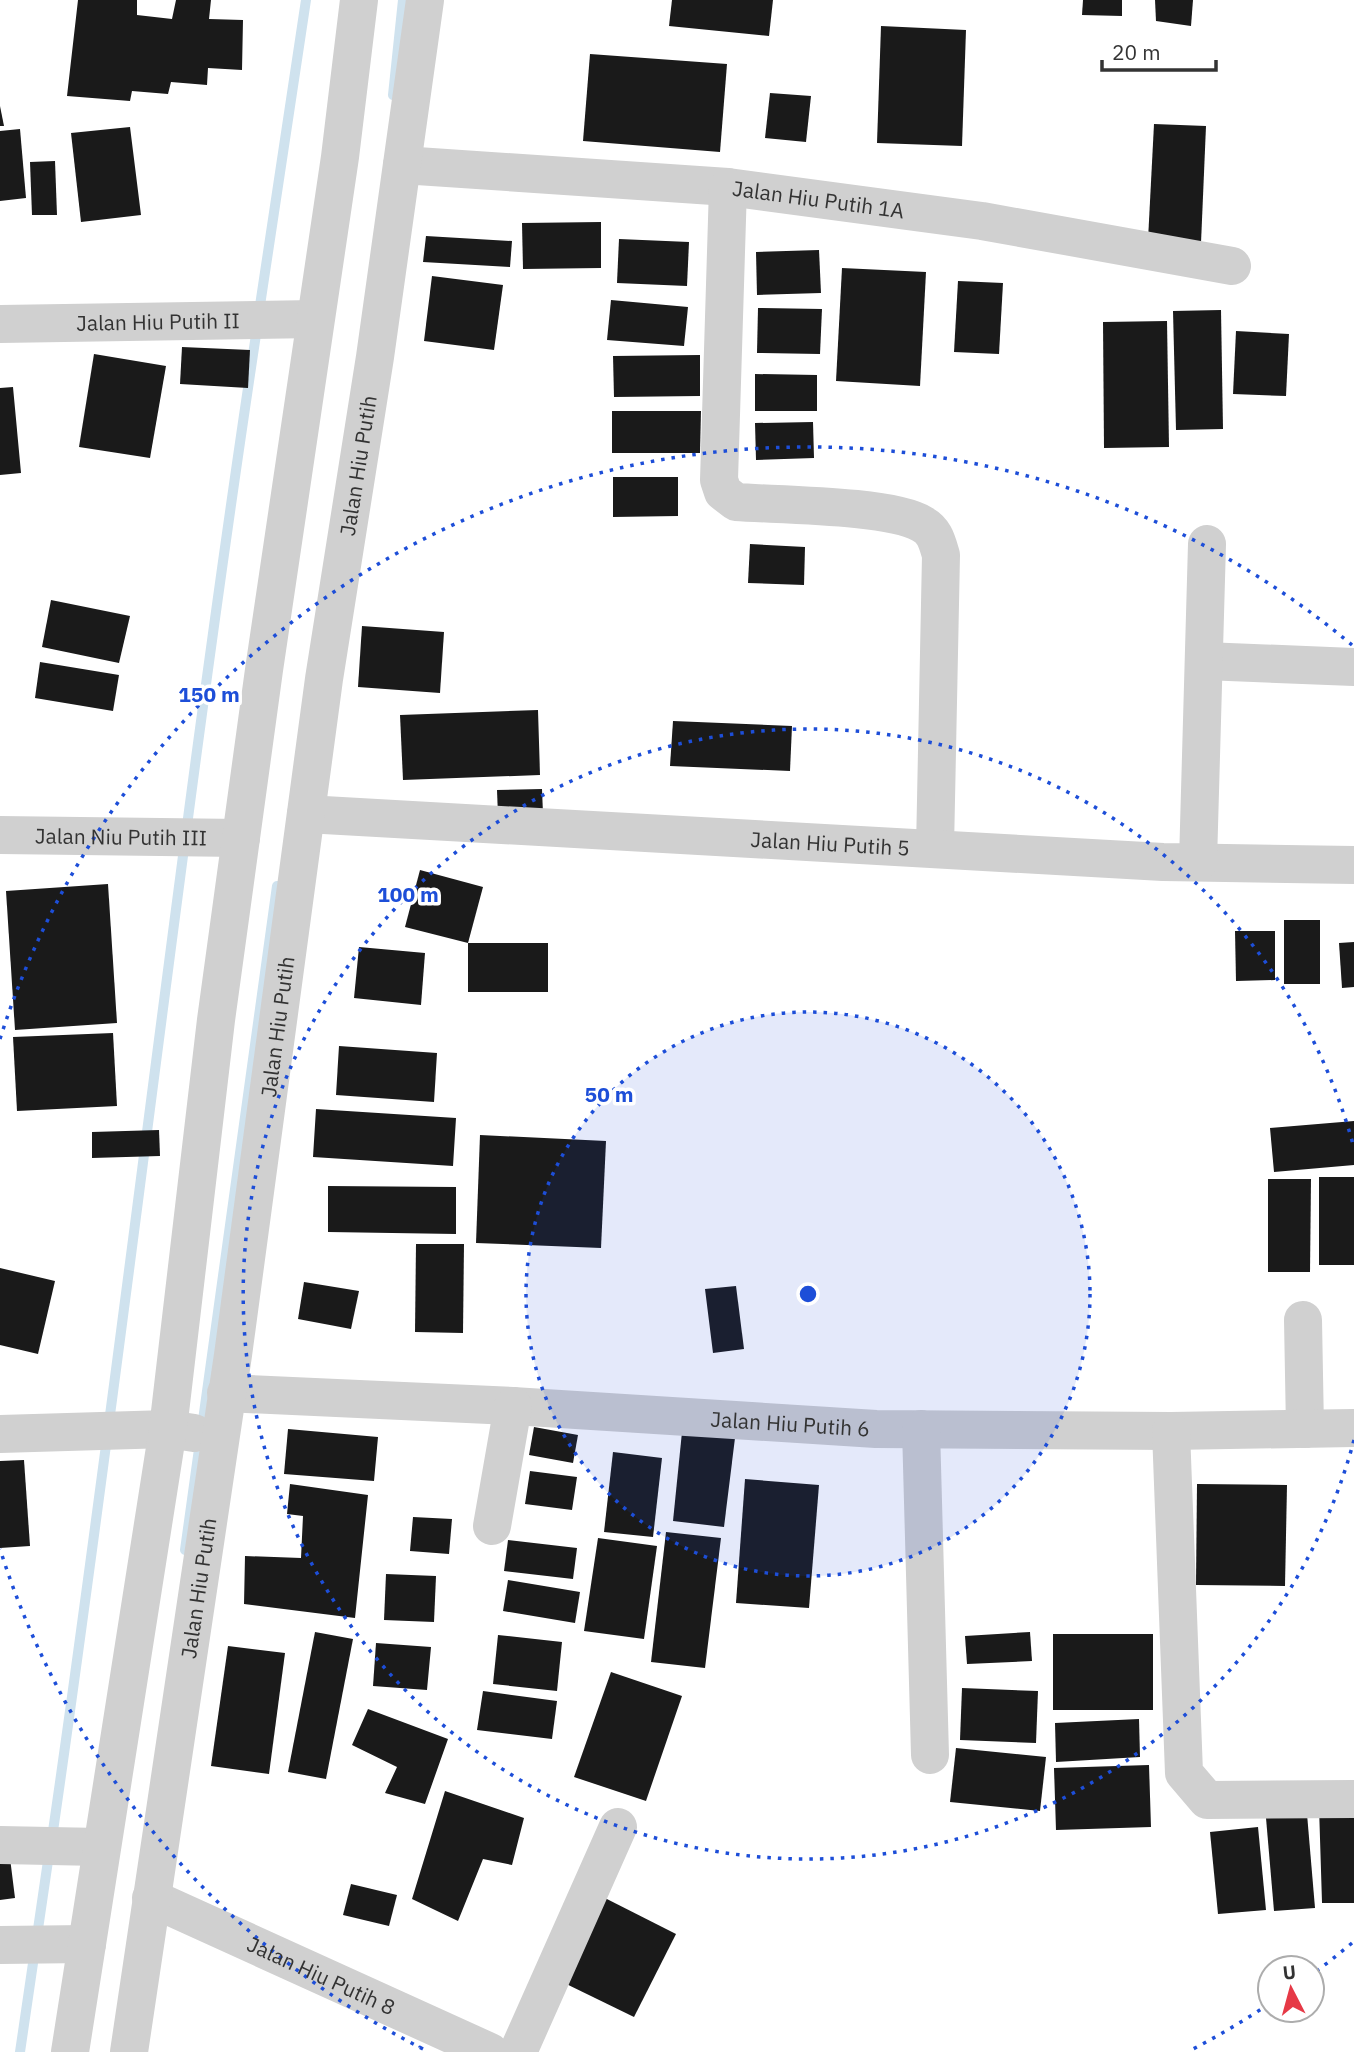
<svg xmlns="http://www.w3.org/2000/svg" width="1354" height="2052" viewBox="0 0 1354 2052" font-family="'IBM Plex Sans',sans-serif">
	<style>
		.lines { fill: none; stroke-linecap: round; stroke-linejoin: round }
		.stream { stroke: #cfe2ee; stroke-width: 10 }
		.building { fill: #1a1a1a }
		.minor { stroke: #d0d0d0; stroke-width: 38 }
		.ring { fill: none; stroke: #1d4ed8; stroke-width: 3.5; stroke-dasharray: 3.5 7 }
		.labels { text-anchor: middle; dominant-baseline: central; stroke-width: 7; stroke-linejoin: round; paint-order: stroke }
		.street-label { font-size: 21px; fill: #333; stroke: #fff }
		.centre { fill: #1d4ed8; stroke: #fff; stroke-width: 3.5 }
		.ring-label { font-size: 21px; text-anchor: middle; font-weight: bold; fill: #1d4ed8; stroke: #fff; stroke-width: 7; stroke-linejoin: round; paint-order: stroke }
	</style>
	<rect width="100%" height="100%" fill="#fff"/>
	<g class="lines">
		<g class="stream">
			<polyline points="393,95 403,0"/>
			<polyline points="259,312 306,0"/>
			<polyline points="185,1550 277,886"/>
			<path d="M52,1838C125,1335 181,830 257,328"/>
			<polyline points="20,2052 49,1854"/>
		</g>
	</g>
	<g class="building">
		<polygon points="78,0 137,0 137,15 172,19 176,0 211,0 209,19 243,20 242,70 208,68 207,85 171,82 168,94 132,91 130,101 67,96"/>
		<polygon points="672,0 773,0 769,36 669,26"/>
		<polygon points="1083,0 1122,0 1122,16 1082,15"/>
		<polygon points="1155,0 1193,0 1191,26 1156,21"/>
		<polygon points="881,26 966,30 962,146 877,143"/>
		<polygon points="590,54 727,64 720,152 583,141"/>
		<polygon points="770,93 811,96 806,142 765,138"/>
		<polygon points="0,106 4,126 0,126"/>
		<polygon points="1154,124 1206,126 1201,243 1148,240"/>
		<polygon points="130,127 141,215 81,222 71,133"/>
		<polygon points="20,129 26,198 0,201 0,131"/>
		<polygon points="55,161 57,215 32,215 30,162"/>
		<polygon points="601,222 601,268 523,269 522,223"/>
		<polygon points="426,236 512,241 510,267 423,262"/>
		<polygon points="619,239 689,242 687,286 617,283"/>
		<polygon points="819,250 821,293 757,295 756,252"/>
		<polygon points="842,268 926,272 920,386 836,381"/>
		<polygon points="432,276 503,285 494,350 424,341"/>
		<polygon points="958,281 1003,283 999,354 954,352"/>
		<polygon points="611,300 688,307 684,346 607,340"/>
		<polygon points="758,308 822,309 820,354 757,353"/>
		<polygon points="1221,310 1223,429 1176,430 1173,311"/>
		<polygon points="1167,321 1169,447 1104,448 1103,322"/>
		<polygon points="1236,331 1289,334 1286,396 1233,394"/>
		<polygon points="182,347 250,350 248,388 180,384"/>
		<polygon points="94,354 166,366 150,458 79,447"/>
		<polygon points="700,355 700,396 614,397 613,356"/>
		<polygon points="755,374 817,375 817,411 755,411"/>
		<polygon points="13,387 21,473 0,475 0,388"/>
		<polygon points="612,411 701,411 700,453 612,453"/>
		<polygon points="813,422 814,458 756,460 755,423"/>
		<polygon points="613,477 678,477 678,516 613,517"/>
		<polygon points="750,544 805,547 804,585 748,583"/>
		<polygon points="51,600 130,616 119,663 42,647"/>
		<polygon points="362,626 444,632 440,693 358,687"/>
		<polygon points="40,662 119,675 113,711 35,698"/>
		<polygon points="538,710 540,775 403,780 400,715"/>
		<polygon points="673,721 792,726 790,771 670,766"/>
		<polygon points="542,789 543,814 498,816 497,790"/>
		<polygon points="420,870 483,887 468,943 405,927"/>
		<polygon points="108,884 117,1023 15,1030 6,891"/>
		<rect x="1284" y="920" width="36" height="64"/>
		<polygon points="1235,931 1275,931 1275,980 1236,981"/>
		<polygon points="1354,942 1354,987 1342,988 1339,943"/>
		<rect x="468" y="943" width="80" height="49"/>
		<polygon points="359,947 425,953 421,1005 354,998"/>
		<polygon points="113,1033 117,1106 17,1111 13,1037"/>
		<polygon points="339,1046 437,1053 434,1102 336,1095"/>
		<polygon points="316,1109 456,1118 453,1166 313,1157"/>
		<polygon points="1354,1121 1354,1165 1274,1172 1270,1128"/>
		<polygon points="159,1130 160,1156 92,1158 92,1132"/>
		<polygon points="480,1135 606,1141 601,1248 476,1243"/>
		<rect x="1319" y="1177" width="35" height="88"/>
		<polygon points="1268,1179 1311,1179 1310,1272 1268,1272"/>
		<polygon points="328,1186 456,1187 456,1234 328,1232"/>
		<polygon points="416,1244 464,1244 463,1333 415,1332"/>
		<polygon points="0,1268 55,1281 38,1354 0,1345"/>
		<polygon points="304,1282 359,1291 351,1329 298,1319"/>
		<polygon points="736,1286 744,1349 713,1353 705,1289"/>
		<polygon points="534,1427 578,1435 573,1463 529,1455"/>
		<polygon points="288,1429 378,1437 374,1481 284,1474"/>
		<polygon points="682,1432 735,1438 724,1527 673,1521"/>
		<polygon points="613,1452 662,1458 653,1537 604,1532"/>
		<polygon points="24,1460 30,1546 0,1548 0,1461"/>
		<polygon points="530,1471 577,1477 572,1510 525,1504"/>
		<polygon points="745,1479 819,1485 809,1608 736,1603"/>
		<polygon points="290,1484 368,1495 355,1618 244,1604 245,1556 301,1558 303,1516 287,1514"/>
		<polygon points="1197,1484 1287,1485 1285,1586 1196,1585"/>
		<polygon points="413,1517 452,1519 449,1554 410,1551"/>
		<polygon points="666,1532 721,1538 705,1668 651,1662"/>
		<polygon points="598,1538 657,1546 644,1639 584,1631"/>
		<polygon points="508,1540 577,1548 573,1579 504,1571"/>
		<polygon points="386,1574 436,1576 434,1622 384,1620"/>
		<polygon points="508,1580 580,1592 575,1623 503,1611"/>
		<polygon points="315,1632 353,1639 326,1779 288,1772"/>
		<polygon points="1030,1632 1032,1661 967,1664 965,1636"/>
		<rect x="1053" y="1634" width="100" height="76"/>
		<polygon points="498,1635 562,1642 557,1691 493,1684"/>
		<polygon points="376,1643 431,1647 427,1690 373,1686"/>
		<polygon points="228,1646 285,1653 269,1774 211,1766"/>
		<polygon points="611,1672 682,1696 646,1801 574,1777"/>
		<polygon points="962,1688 1038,1691 1036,1743 960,1740"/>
		<polygon points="483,1691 557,1701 552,1739 477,1730"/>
		<polygon points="368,1709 448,1739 425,1804 385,1793 397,1767 352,1745"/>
		<polygon points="1139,1719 1140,1757 1056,1762 1055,1723"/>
		<polygon points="956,1748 1046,1757 1040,1811 950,1802"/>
		<polygon points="1149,1765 1151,1827 1056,1830 1054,1768"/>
		<polygon points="445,1791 524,1818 512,1865 483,1859 458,1921 412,1899"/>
		<polygon points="1354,1806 1354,1903 1322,1903 1319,1807"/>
		<polygon points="1307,1814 1315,1908 1274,1911 1266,1818"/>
		<polygon points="1258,1827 1266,1910 1218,1914 1210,1832"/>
		<polygon points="9,1850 15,1898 0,1900 0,1852"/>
		<polygon points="351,1884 397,1895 389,1926 343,1915"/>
		<polygon points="597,1894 676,1934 634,2017 554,1978"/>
	</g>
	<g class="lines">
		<g class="minor">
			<path id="s1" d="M402,165L728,187L982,221L1232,266"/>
			<path d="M728,187L719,480L723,492L736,502C778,505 891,505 922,524C935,531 937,542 941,555L935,849"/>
			<path id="s2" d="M0,324L315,319"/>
			<polyline points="1204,661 1354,667"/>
			<path id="s3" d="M306,814L1163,862L1354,865"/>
			<path id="s4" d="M0,835L241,838"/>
			<polyline points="1198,862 1207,544"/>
			<polyline points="1303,1320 1305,1429"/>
			<path id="s5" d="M226,1393L513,1406L876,1429L1171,1431L1354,1428"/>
			<polyline points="921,1429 930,1755"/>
			<polyline points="1171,1431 1184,1773 1207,1800 1354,1799"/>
			<polyline points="0,1434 168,1429 194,1433"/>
			<polyline points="492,1526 513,1406"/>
			<polyline points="0,1845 100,1847"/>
			<path id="s6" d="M151,1898L490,2052"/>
			<polyline points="0,1945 87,1944"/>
			<polyline points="70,2052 168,1429 216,1020 264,670 340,157 359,0"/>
			<path id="s7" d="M129,2052L233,1355L324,679L375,357L425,0"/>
			<polyline points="518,2052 618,1827"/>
		</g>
	</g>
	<circle cx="808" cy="1294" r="282" fill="#1d4ed8" fill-opacity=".12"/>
	<g class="ring">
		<circle cx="808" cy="1294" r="282"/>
		<path d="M1354 1440A565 565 0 1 1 1354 1148"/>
		<path d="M1352 1943A847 847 0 0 1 1318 1970M1269 2004A847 847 0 0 1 1193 2049M423 2049A847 847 0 0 1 0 1549M0 1039A847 847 0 0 1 1352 645"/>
	</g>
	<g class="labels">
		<g class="street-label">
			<text stroke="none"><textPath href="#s1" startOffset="418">Jalan Hiu Putih 1A</textPath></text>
			<text stroke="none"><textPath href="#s2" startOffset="158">Jalan Hiu Putih II</textPath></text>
			<text stroke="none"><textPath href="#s7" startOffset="1603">Jalan Hiu Putih</textPath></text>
			<text stroke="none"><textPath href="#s4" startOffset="121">Jalan Niu Putih III</textPath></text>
			<text stroke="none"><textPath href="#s3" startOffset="525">Jalan Hiu Putih 5</textPath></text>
			<text stroke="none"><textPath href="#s7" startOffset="1036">Jalan Hiu Putih</textPath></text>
			<text stroke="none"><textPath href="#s5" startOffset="565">Jalan Hiu Putih 6</textPath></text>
			<text stroke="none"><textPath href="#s7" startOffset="469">Jalan Hiu Putih</textPath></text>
			<text stroke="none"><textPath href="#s6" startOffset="187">Jalan Hiu Putih 8</textPath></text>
		</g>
	</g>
	<circle cx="808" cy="1294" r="10" class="centre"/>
	<g class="ring-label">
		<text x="209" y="702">150 m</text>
		<text x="408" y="902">100 m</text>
		<text x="609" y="1102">50 m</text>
	</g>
	<g transform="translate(1291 1989) rotate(354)"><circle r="33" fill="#ffffff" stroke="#adadad" stroke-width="2"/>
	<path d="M0-5L12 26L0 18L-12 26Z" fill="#e63946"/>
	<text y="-10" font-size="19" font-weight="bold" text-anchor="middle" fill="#333333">U</text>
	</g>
	<path d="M1102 60v10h114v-10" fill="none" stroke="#333333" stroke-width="3.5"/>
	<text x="1112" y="60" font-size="21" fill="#333333" stroke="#ffffff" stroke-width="5" paint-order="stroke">20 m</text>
</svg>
